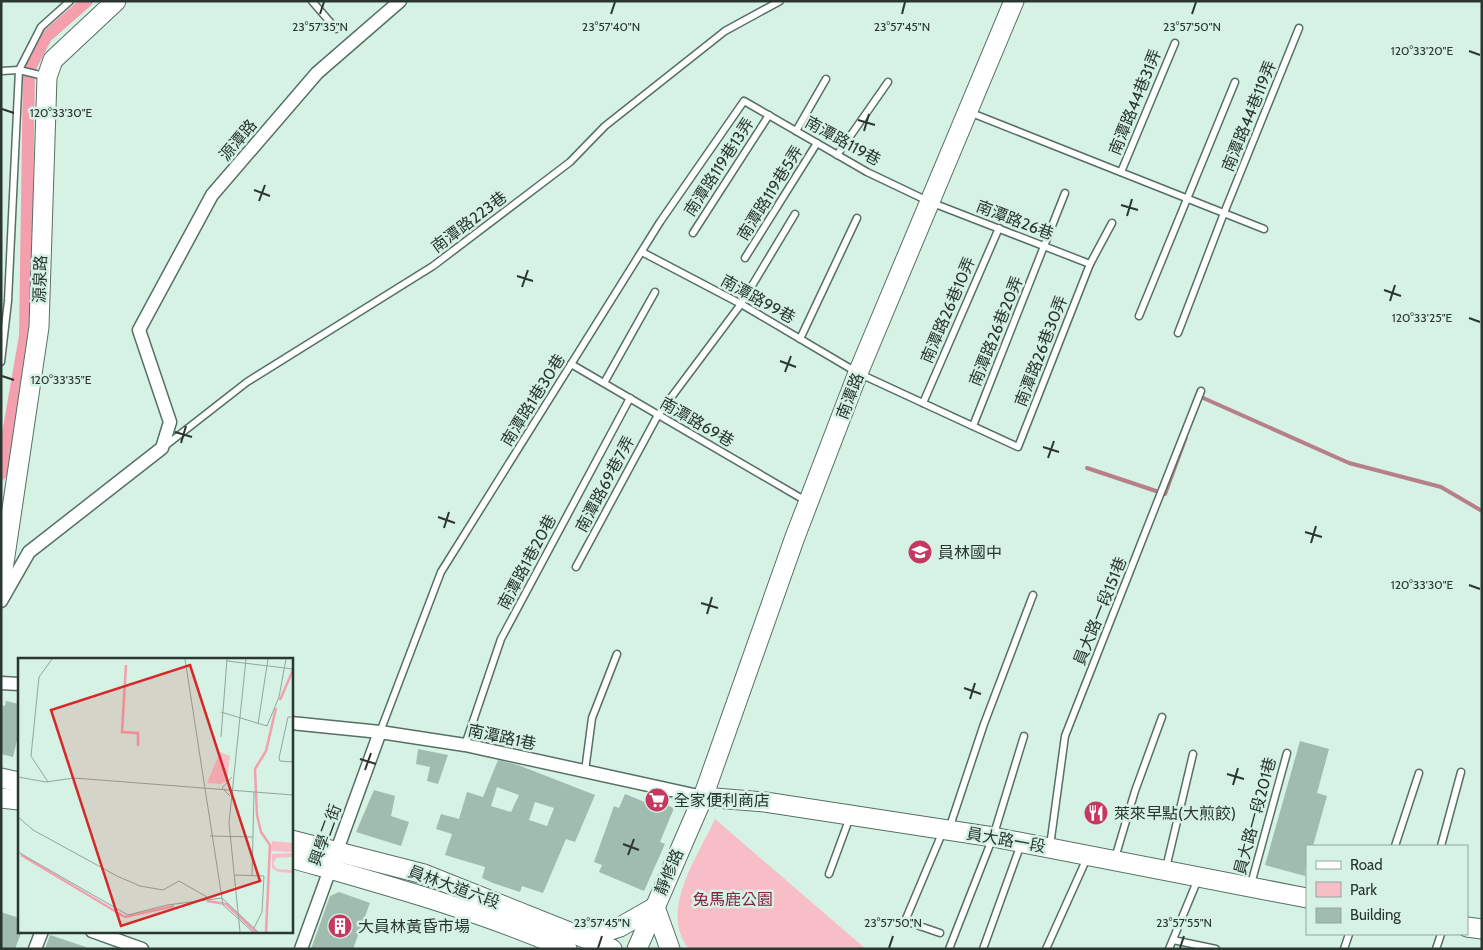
<svg xmlns="http://www.w3.org/2000/svg" width="1483" height="950" viewBox="0 0 1483 950" font-family="Cabin,'Noto Sans TC',sans-serif">
	<style>
		.green { fill: #f8bec7 }
		.lines { fill: none; stroke-linecap: round; stroke-linejoin: round }
		.stream { stroke: #b78088; stroke-width: 4 }
		.canal { stroke: #f49fad; stroke-width: 12 }
		.building { fill: #9fbcae; fill-rule: evenodd }
		.lane-casing { stroke: #567064; stroke-width: 9 }
		.street-casing { stroke: #567064; stroke-width: 15 }
		.secondary-casing { stroke: #567064; stroke-width: 21 }
		.lane { stroke: #fff; stroke-width: 6 }
		.street { stroke: #fff; stroke-width: 12 }
		.secondary { stroke: #fff; stroke-width: 19 }
		.ticks { fill: none; stroke: #2a3630; stroke-width: 2 }
		.labels { text-anchor: middle; dominant-baseline: central; stroke-width: 5; stroke-linejoin: round; paint-order: stroke }
		.street-label { font-size: 16px; fill: #2a3630; stroke: #d5f2e4 }
		.poi-label { font-size: 16px; fill: #2a3630; stroke: #d5f2e4; text-anchor: start }
		.park-label { font-size: 16px; fill: #84223e; stroke: #d5f2e4 }
		.inset-river { fill: none; stroke: #f49fad; stroke-width: 2.5 }
		.inset-road { fill: none; stroke: #91a79c; stroke-width: 1 }
		.view { fill: #d62828; fill-opacity: 0.15; stroke: #d62828; stroke-width: 2.5 }
		.inset-edge { fill: none; stroke: #2a3630; stroke-width: 2.5 }
		.ticks-label { font-size: 12px; text-anchor: middle; fill: #2a3630; stroke: #d5f2e4; stroke-width: 5; stroke-linejoin: round; paint-order: stroke }
	</style>
	<rect width="100%" height="100%" fill="#d5f2e4"/>
	<path class="green" d="M715,819L845,931L866,949H689C658,912 698,856 715,819Z"/>
	<g class="lines">
		<g class="stream">
			<polyline points="1200,400 1201,397 1349,463 1441,487 1482,511"/>
			<polyline points="1087,468 1165,494 1186,437"/>
		</g>
		<polyline class="canal" points="1,474 25,336 29,70 46,37 87,1"/>
	</g>
	<g class="building">
		<polygon points="6,701 19,704 19,732 13,757 1,754 1,705 5,706"/>
		<polygon points="1300,741 1329,749 1317,793 1327,796 1313,846 1307,846 1305,876 1265,865"/>
		<polygon points="418,749 448,755 438,784 427,781 430,767 416,764"/>
		<path d="M498,760L518,765L595,795L575,842L566,839L543,893L522,886L520,892L493,883L482,878L485,867L445,855L452,834L436,829L441,814L459,819L467,792L483,797ZM497,787L519,795L511,812L491,806ZM535,802L554,808L547,826L529,820Z"/>
		<polygon points="374,790 395,796 391,816 409,822 401,846 356,832"/>
		<polygon points="625,794 652,805 655,800 674,808 660,842 665,844 644,891 599,872 602,865 594,862 614,806 619,808"/>
		<polygon points="339,892 370,903 353,949 311,949 330,896"/>
		<polygon points="1,912 19,918 19,931 22,931 15,949 1,949"/>
		<polygon points="50,935 86,947 86,949 45,949"/>
	</g>
	<g class="lines">
		<defs>
			<g id="lane">
				<polyline points="312,1 336,29"/>
				<polyline points="1,71 19,70 44,76"/>
				<polyline points="969,112 1264,229"/>
				<polyline points="796,131 826,79"/>
				<polyline points="837,155 888,82"/>
				<polyline points="1121,172 1175,43"/>
				<polyline points="693,233 769,115"/>
				<polyline points="642,252 741,304 858,373 1018,447 1090,264 1112,223"/>
				<polyline points="745,258 817,143"/>
				<polyline points="1139,316 1235,82"/>
				<polyline points="1178,333 1224,213 1299,28"/>
				<polyline points="800,339 857,218"/>
				<polyline points="1,362 8,301 19,70 41,27 70,1"/>
				<polyline points="571,364 806,501"/>
				<polyline points="604,383 655,292"/>
				<polyline points="923,403 999,228"/>
				<polyline points="973,426 1065,193"/>
				<polyline points="165,446 247,382 433,266 570,162 605,126 725,31 780,1"/>
				<polyline points="576,567 658,415 741,304 795,214"/>
				<polyline points="380,732 441,572 660,222 744,101 867,172 930,202 1090,264"/>
				<polyline points="465,745 501,639 630,398"/>
				<polyline points="585,771 592,718 617,654"/>
				<polyline points="949,829 984,724 1033,595"/>
				<polyline points="1050,846 1065,736 1201,391"/>
				<polyline points="1395,846 1419,773"/>
				<polyline points="1441,846 1461,772"/>
				<polyline points="1115,858 1135,791 1162,717"/>
				<polyline points="1166,868 1193,754"/>
				<polyline points="829,874 850,817"/>
				<polyline points="1251,884 1287,753"/>
				<polyline points="940,933 905,921 943,831"/>
				<polyline points="1173,940 1216,949"/>
				<polyline points="949,949 993,837 1024,736"/>
				<polyline points="983,949 1021,844"/>
				<polyline points="1046,949 1087,858"/>
				<polyline points="1169,949 1198,879"/>
				<polyline points="1344,949 1349,934"/>
				<polyline points="1436,949 1441,934"/>
			</g>
			<g id="street">
				<polyline points="1,601 29,552 162,448 170,422 139,330 212,195 317,73 400,1"/>
				<polyline points="1,683 19,684"/>
				<polyline points="291,723 380,732 465,745 703,797"/>
				<polyline points="92,931 142,949"/>
				<polyline points="35,949 42,931"/>
				<polyline points="301,949 380,732"/>
			</g>
			<g id="secondary">
				<polyline points="1,583 39,327 47,77 53,60 116,1"/>
				<polyline points="1,778 19,782"/>
				<polyline points="703,797 765,802 993,837 1307,898"/>
				<polyline points="1,798 19,800"/>
				<polyline points="291,840 424,874 612,949"/>
				<path d="M291,858C385,885 478,910 567,949"/>
				<polyline points="1467,927 1482,929"/>
				<polyline points="586,938 620,927 655,907 670,949"/>
				<polyline points="637,949 703,797 795,537 858,373 1014,1"/>
			</g>
		</defs>
		<use href="#lane" class="lane-casing"/>
		<use href="#street" class="street-casing"/>
		<use href="#secondary" class="secondary-casing"/>
		<use href="#lane" class="lane"/>
		<use href="#street" class="street"/>
		<use href="#secondary" class="secondary"/>
	</g>
	<path class="ticks" d="M320,14L324,2M611,14L615,2M902,14L905,2M1192,14L1196,2M1469,51L1480,55M2,109L14,113M858,120L875,125M864,131L869,114M254,190L270,196M259,201L265,185M1121,205L1138,210M1127,216L1132,199M517,276L533,281M522,287L528,270M1384,290L1401,296M1390,301L1395,285M1469,318L1480,322M780,361L796,367M785,372L791,356M2,376L14,380M175,432L192,437M181,443L186,426M1043,447L1059,452M1048,458L1054,441M438,517L455,523M444,528L449,512M1305,532L1322,537M1311,543L1316,526M1469,585L1480,589M701,603L718,608M707,614L712,597M964,688L981,694M970,699L975,683M360,759L376,764M365,770L371,753M1227,774L1244,779M1233,785L1238,768M623,844L639,850M628,855L634,839M598,948L602,936M889,948L893,936M1180,948L1184,936"/>
	<defs>
		<symbol id="school-disc" viewBox="-11 -11 22 22"><circle r="9.5" fill="#c73861" stroke="#d5f2e4"/><path d="M0-5L7-2L0 1L-7-2ZM-4 1L0 2.5L4 1V4Q0 6-4 4Z" fill="#fff"/></symbol>
		<symbol id="supermarket-disc" viewBox="-11 -11 22 22"><circle r="9.5" fill="#c73861" stroke="#d5f2e4"/><path d="M-6-5.5h2.5l.6 2H6L4.5 2H-2.5L-4.4-4H-6ZM-1.5 3.2a1.3 1.3 0 1 0 .1 0ZM3 3.2a1.3 1.3 0 1 0 .1 0Z" fill="#fff"/></symbol>
		<symbol id="restaurant-disc" viewBox="-11 -11 22 22"><circle r="9.5" fill="#c73861" stroke="#d5f2e4"/><path d="M-5-6h1v4h1v-4h1v4h1v-4h1v5L-1.5 .5V6h-2V.5L-5-1ZM5-6V6H3V1.5H1.5Q1.5-4 5-6Z" fill="#fff"/></symbol>
		<symbol id="building-disc" viewBox="-11 -11 22 22"><circle r="9.5" fill="#c73861" stroke="#d5f2e4"/><path d="M-4-6H4V6H1V3H-1V6H-4ZM-2.5-4.3h1.7v1.8h-1.7ZM.8-4.3h1.7v1.8H.8ZM-2.5-1h1.7V.8h-1.7ZM.8-1h1.7V.8H.8Z" fill="#fff"/></symbol>
	</defs>
	<g fill-rule="evenodd">
		<use href="#school-disc" x="906" y="538" width="28" height="28"/>
		<use href="#supermarket-disc" x="643" y="786" width="28" height="28"/>
		<use href="#restaurant-disc" x="1082" y="799" width="28" height="28"/>
		<use href="#building-disc" x="326" y="912" width="28" height="28"/>
	</g>
	<g class="labels">
		<g class="street-label">
			<text transform="translate(1135 102) rotate(-68)">南潭路44巷31弄</text>
			<text transform="translate(1249 116) rotate(-68)">南潭路44巷119弄</text>
			<text transform="translate(238 140) rotate(-50)">源潭路</text>
			<text transform="translate(843 141) rotate(29)">南潭路119巷</text>
			<text transform="translate(719 167) rotate(-57)">南潭路119巷13弄</text>
			<text transform="translate(770 193) rotate(-58)">南潭路119巷5弄</text>
			<text transform="translate(1015 220) rotate(21)">南潭路26巷</text>
			<text transform="translate(469 222) rotate(-37)">南潭路223巷</text>
			<text transform="translate(40 279) rotate(-88)">源泉路</text>
			<text transform="translate(758 299) rotate(29)">南潭路99巷</text>
			<text transform="translate(948 310) rotate(-67)">南潭路26巷10弄</text>
			<text transform="translate(996 331) rotate(-68)">南潭路26巷20弄</text>
			<text transform="translate(1041 351) rotate(-69)">南潭路26巷30弄</text>
			<text transform="translate(850 396) rotate(-69)">南潭路</text>
			<text transform="translate(533 400) rotate(-58)">南潭路1巷30巷</text>
			<text transform="translate(697 422) rotate(30)">南潭路69巷</text>
			<text transform="translate(605 484) rotate(-62)">南潭路69巷7弄</text>
			<text transform="translate(527 562) rotate(-62)">南潭路1巷20巷</text>
			<text transform="translate(1100 611) rotate(-68)">員大路一段151巷</text>
			<text transform="translate(502 737) rotate(12)">南潭路1巷</text>
			<text transform="translate(1255 816) rotate(-75)">員大路一段201巷</text>
			<text transform="translate(325 835) rotate(-70)">興學二街</text>
			<text transform="translate(1006 840) rotate(10)">員大路一段</text>
			<text transform="translate(669 872) rotate(-67)">靜修路</text>
			<text transform="translate(454 887) rotate(20)">員林大道六段</text>
		</g>
		<g class="poi-label">
			<text x="938" y="552">員林國中</text>
			<text x="674" y="800">全家便利商店</text>
			<text x="1114" y="813">萊來早點(大煎餃)</text>
			<text x="358" y="926">大員林黃昏市場</text>
		</g>
		<g class="park-label">
			<text x="733" y="899">兔馬鹿公園</text>
		</g>
	</g>
	<g transform="translate(18 658)">
		<rect width="275" height="275" fill="#d5f2e4"/>
		<path d="M202,94L212,98L209,123L203,126L189,125ZM254,183L275,185V194L253,193ZM275,195V199L258,200L255,206L259,211L275,212V215L260,214L254,210V196Z" fill="#f8bec7"/>
		<path class="inset-river" d="M108,7L104,74L120,75V88M262,42L275,12M3,197L107,259L156,248M189,243L208,246L238,274M248,274L252,187L243,174L239,157L237,111L248,93L258,50"/>
		<path class="inset-road" d="M167,1L205,247L235,274M209,3L275,11M203,54L249,68L261,39L268,1M275,59H270L261,100L262,103L275,104M240,66L250,1M203,79L209,1M0,119L28,124L56,120L275,137M30,124L13,98L21,19L34,1M212,138L204,130L214,119M0,159L15,172L99,218L122,228L145,232L161,223L189,239M192,178L235,179M0,194L110,257L149,247L204,240L240,274M217,217L246,218L244,254L236,270M234,218L236,134M222,274L211,165L228,1"/>
		<path class="view" d="M172,7L242,223L103,268L33,52Z"/>
		<rect width="275" height="275" class="inset-edge"/>
	</g>
	<g class="ticks-label">
		<text x="320" y="31">23°57'35"N</text>
		<text x="611" y="31">23°57'40"N</text>
		<text x="902" y="31">23°57'45"N</text>
		<text x="1192" y="31">23°57'50"N</text>
		<text x="1422" y="55">120°33'20"E</text>
		<text x="61" y="117">120°33'30"E</text>
		<text x="1422" y="322">120°33'25"E</text>
		<text x="61" y="384">120°33'35"E</text>
		<text x="1422" y="589">120°33'30"E</text>
		<text x="602" y="927">23°57'45"N</text>
		<text x="893" y="927">23°57'50"N</text>
		<text x="1184" y="927">23°57'55"N</text>
	</g>
	<rect width="1483" height="950" fill="none" stroke="#2a3630" stroke-width="5"/>
	<rect x="1306" y="845" width="162" height="90" fill="#d5f2e4" stroke="#91a79c"/>
	<rect x="1316" y="861" width="25" height="8" fill="#ffffff" stroke="#91a79c"/>
	<text x="1350" y="870" font-size="15" fill="#2a3630">Road</text>
	<rect x="1316" y="882" width="25" height="15" fill="#f8bec7" stroke="#91a79c"/>
	<text x="1350" y="895" font-size="15" fill="#2a3630">Park</text>
	<rect x="1316" y="908" width="25" height="15" fill="#9fbcae" stroke="#91a79c"/>
	<text x="1350" y="920" font-size="15" fill="#2a3630">Building</text>
</svg>
